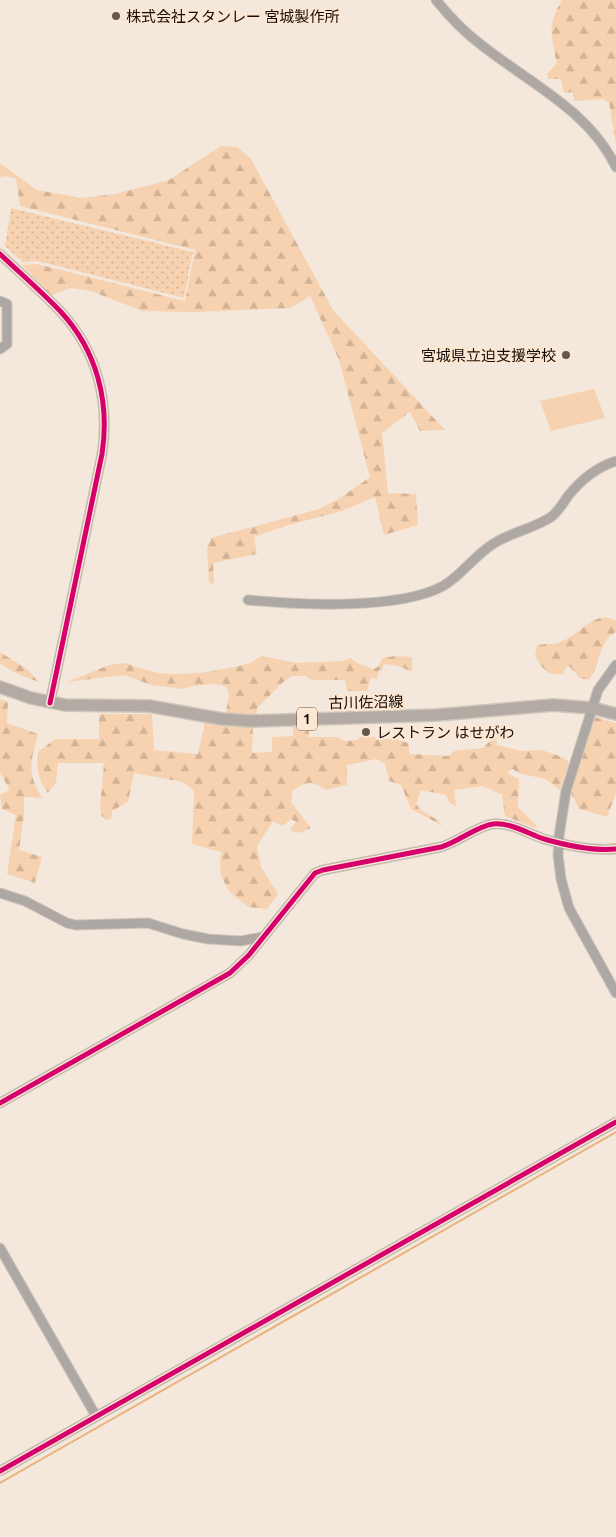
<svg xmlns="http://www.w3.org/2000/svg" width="616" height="1537" viewBox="0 0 616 1537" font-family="Ubuntu,'Noto Sans JP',sans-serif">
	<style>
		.grass { fill: url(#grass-dots) }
		.forest { fill: url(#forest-firs) }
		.pitch { fill: #f7d2b0 }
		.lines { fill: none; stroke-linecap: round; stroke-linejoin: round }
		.stream { stroke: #eab27b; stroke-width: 2 }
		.minor-casing { stroke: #cec5bb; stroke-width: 11 }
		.major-casing { stroke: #cec5bb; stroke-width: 14 }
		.minor { stroke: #ada8a4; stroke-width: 9 }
		.major { stroke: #b2aaa3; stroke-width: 11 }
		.cycleway-casing { stroke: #fee7d2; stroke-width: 8 }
		.cycleway { stroke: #d6006c; stroke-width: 5 }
		.poi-dot { fill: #625951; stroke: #fee7d2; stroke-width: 2 }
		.labels { text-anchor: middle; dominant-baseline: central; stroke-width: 4.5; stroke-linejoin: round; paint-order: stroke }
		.shield { fill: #fee7d2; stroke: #5a4e43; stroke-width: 1 }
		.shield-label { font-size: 14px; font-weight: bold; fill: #140c06 }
		.poi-label { font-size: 15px; fill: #140c06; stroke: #fee7d2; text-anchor: start }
		.street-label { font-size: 15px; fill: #140c06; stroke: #fee7d2 }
	</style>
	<defs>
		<pattern id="grass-dots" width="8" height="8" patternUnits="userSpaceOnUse" patternTransform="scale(1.25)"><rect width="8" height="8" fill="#f7d2b0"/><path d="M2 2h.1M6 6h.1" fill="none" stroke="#d3b396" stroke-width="1.8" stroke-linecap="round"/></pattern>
		<pattern id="forest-firs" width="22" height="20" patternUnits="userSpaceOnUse" patternTransform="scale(1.25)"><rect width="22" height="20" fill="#f7d2b0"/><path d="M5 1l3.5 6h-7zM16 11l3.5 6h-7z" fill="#d3b396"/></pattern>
	</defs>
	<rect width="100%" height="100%" fill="#f4e8dc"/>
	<polygon class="grass" points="11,208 193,252 184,298 38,261 23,262 5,246"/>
	<g class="forest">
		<path d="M562,0H616V144L609,103L602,99L574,101L573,92L564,93L561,79H548L547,74L557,63C551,37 547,24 562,0Z"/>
		<polygon points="221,146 237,147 251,159 333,310 445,430 420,431 410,412 382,433 388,493 416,494 418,525 384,535 375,497 342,511 285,526 254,537 257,554 213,563 214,585 209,582 207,548 211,538 319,509 340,498 370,477 339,360 310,296 291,308 197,312 142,311 91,291 71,288 51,295 22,265 37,264 185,301 195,250 20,206 16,179 7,176 0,177 0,163 37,190 81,198 115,194 169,180"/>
		<path d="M606,617L616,621V632C598,641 600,667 589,680L580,678L569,666L565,668L563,674H550L541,666L535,656L537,646C544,643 549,645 557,643C576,639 585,619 606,617Z"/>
		<polygon points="0,652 27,669 39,682 22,676 0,664"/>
		<polygon points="262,656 297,663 342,661 350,658 360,664 373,669 379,666 382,658 395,656 412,657 412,672 399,666 384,664 382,670 379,670 377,679 371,678 367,691 347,691 345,680 312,680 306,676 292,676 282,683 257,708 257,716 226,713 229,693 225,686 213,684 193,686 182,689 151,685 124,675 67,682 109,665 126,663 142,669 159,673 174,674 201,673 235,667 250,663"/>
		<path d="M0,699L8,702L7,723L38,734C31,762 26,772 42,798L24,797V815L19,850L42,857L35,883L7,874L16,815L2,809L0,795L10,790L0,773Z"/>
		<path d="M99,714H152L154,750L198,754L205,722L253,727L252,753L272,752V737L293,736V727H309V737H337L345,741L357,740L360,737H375L376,740C388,737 397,739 408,743L410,754L448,756L454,751L483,748L491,740L496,731L497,745L522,751L542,750L562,757L569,762L560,790C555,787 551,783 547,780C537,775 521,777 513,769L508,771L509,774L519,779L518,807L537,826L535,828L505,816L502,795L483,786L454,790L456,807L449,802L446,795L421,790L416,804C424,816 437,816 443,826L411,809L401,785L389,781L385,764L376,759L347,765V785L326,790C310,780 308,781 292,791L291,802L311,828L299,833L291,831V829L296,822L291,819L283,826L273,821L257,846L261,867L278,894L267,909L248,907L229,891L221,876L220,862L221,852L192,844L194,791L183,782L134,773L128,802L112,811L111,819L107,820L101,815L100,808L104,763H58L56,783L48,793C38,780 36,768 38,752L55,739H99Z"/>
		<polygon points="595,717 616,723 616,793 607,817 579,809 570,791"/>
	</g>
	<polygon class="pitch" points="594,389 605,418 551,431 540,401"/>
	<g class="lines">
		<g class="stream">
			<polyline points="605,845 616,844"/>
			<polyline points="0,1483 616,1132"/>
		</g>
		<defs>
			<g id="minor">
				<path d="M436,0C449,16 463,31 479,43C527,82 588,109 616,167"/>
				<path d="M0,254C20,273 42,292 61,312C97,351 110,402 102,454L50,703"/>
				<polyline points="0,301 7,304 7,344 0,349"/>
				<path d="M248,600C299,605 399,610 443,586C462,575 474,556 493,544C511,532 533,529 551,517C558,512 563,503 568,496C580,481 597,467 616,461"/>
				<polyline points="616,665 598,690 566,791 559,836 558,855 561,879 569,908 616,993"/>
				<polyline points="0,893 25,901 67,923 76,925 148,923 183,934 208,939 241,941 262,937"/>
				<path d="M0,1103L230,973L249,955L315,873L323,870L441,847C458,842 477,826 493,824C510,822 529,834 544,839C565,845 595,851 616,849"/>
				<polyline points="0,1248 96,1416"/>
				<polyline points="0,1471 616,1122"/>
			</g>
			<polyline id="major" points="0,687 31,698 65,705 149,706 222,719 251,721 437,715 553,705 592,708 616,714"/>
		</defs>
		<use href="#minor" class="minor-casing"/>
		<use href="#major" class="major-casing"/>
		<use href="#minor" class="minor"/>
		<use href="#major" class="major"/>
		<defs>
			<g id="cycleway">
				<path d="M0,254C20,273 42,292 61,312C97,351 110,402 102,454L50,703"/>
				<path d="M0,1103L230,973L249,955L315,873L323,870L441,847C458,842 477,826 493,824C510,822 529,834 544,839C565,845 595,851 616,849"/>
				<polyline points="0,1471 616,1122"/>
			</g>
		</defs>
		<use href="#cycleway" class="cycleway-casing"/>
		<use href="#cycleway" class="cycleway"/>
	</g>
	<g class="poi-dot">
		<circle cx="116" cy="16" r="5"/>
		<circle cx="566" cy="355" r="5"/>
		<circle cx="366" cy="732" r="5"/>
	</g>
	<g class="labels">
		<rect class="shield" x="297" y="707.5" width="20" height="23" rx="4"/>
		<g class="shield-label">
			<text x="307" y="719">1</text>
		</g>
		<g class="poi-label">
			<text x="126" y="16">株式会社スタンレー 宮城製作所</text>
			<text x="556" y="355" text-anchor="end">宮城県立迫支援学校</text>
			<text x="376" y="732">レストラン はせがわ</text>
		</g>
		<g class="street-label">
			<text transform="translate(366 702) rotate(-1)">古川佐沼線</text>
		</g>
	</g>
</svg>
